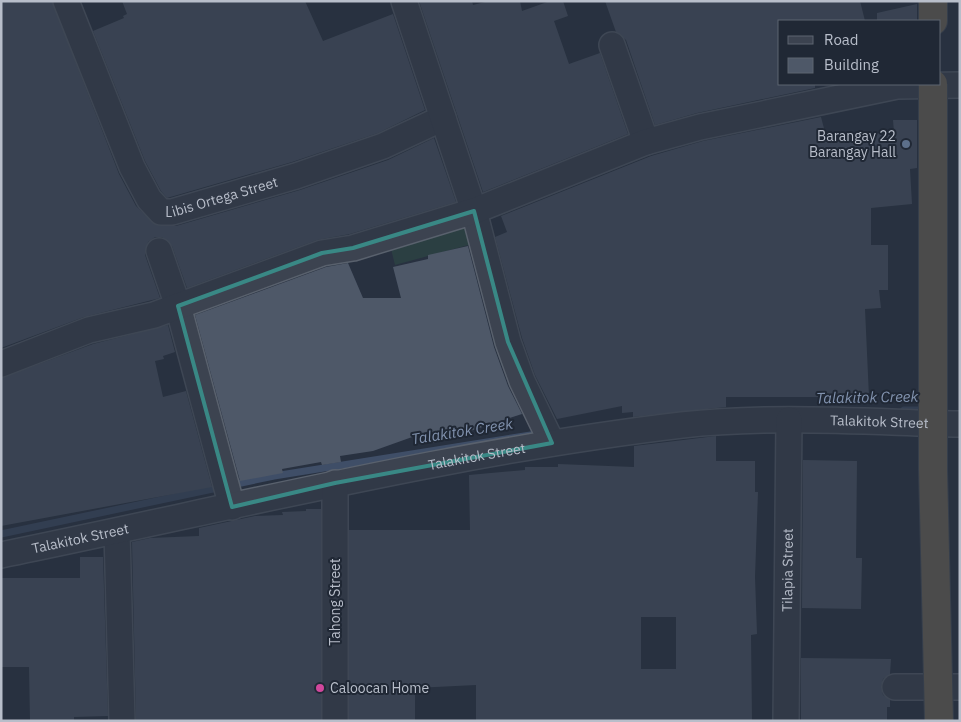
<svg xmlns="http://www.w3.org/2000/svg" width="961" height="722" viewBox="0 0 961 722" font-family="'IBM Plex Sans',sans-serif">
	<style>
		.green { fill: #2b3f42 }
		.lines { fill: none; stroke-linecap: round; stroke-linejoin: round }
		.stream { stroke: #3f4e67; stroke-width: 7 }
		.building { fill: #4e5868; fill-rule: evenodd }
		.minor-casing { stroke: #59616d; stroke-width: 28 }
		.highway-casing { stroke: #464e5a; stroke-width: 30 }
		.minor { stroke: #3c4350; stroke-width: 25 }
		.highway { stroke: #756b59; stroke-width: 28 }
		.highway-bridge-casing { stroke: #464e5a; stroke-width: 30; stroke-linecap: butt }
		.highway-bridge { stroke: #756b59; stroke-width: 28 }
		.marked { fill: none; stroke: #398885; stroke-width: 4; stroke-linejoin: round }
		.service-dot { fill: #5c6f8a; stroke: #202835; stroke-width: 2 }
		.hotel-dot { fill: #d1479c; stroke: #202835; stroke-width: 2 }
		.labels { text-anchor: middle; dominant-baseline: central; stroke-width: 4; stroke-linejoin: round; paint-order: stroke }
		.poi-label { font-size: 14px; fill: #b8beca; stroke: #202835; text-anchor: end }
		.street-label { font-size: 14px; fill: #b8beca; stroke: #202835 }
		.water-label { font-size: 15px; font-style: italic; fill: #8293af; stroke: #202835 }
	</style>
	<rect width="100%" height="100%" fill="#283140"/>
	<polygon class="green" points="466,207 476,243 395,265 386,229"/>
	<g class="lines">
		<g class="stream">
			<polyline points="904,410 928,410"/>
			<polyline points="1,534 274,476 537,434"/>
		</g>
	</g>
	<g class="building">
		<polygon points="1,1 52,1 119,174 136,206 156,225 176,226 300,190 388,160 434,138 456,202 350,234 317,240 187,288 172,246 162,237 155,237 148,242 145,255 160,298 84,317 1,348"/>
		<polygon points="122,1 305,1 323,41 393,14 425,110 378,133 292,162 167,198 161,191 145,161 93,31 124,18 123,16 127,14"/>
		<polygon points="419,1 472,1 473,5 489,1 520,1 522,11 550,1 563,1 568,16 554,21 569,64 600,53 628,134 483,192"/>
		<polygon points="605,1 860,1 865,21 780,21 780,84 815,84 815,88 697,113 655,125 626,40 616,32"/>
		<polygon points="917,4 917,21 877,21 877,13"/>
		<polygon points="821,117 826,136 894,132 893,120 917,120 917,168 910,169 912,204 871,208 871,245 888,245 888,290 879,290 881,308 865,309 869,397 726,397 726,407 633,417 633,412 622,413 622,406 557,419 535,375 522,338 495,237 507,232 501,216 651,156 703,141"/>
		<polygon points="468,246 494,347 508,386 522,414 433,443 429,431 373,451 340,456 341,462 322,465 321,462 282,469 283,473 240,481 195,315 326,267 348,263 363,298 401,298 393,267 428,259 428,255"/>
		<polygon points="168,325 175,352 163,356 164,359 155,361 163,397 186,391 212,487 1,526 1,378 93,344"/>
		<path d="M716,436V461H755V492H758L755,577L757,634L751,635L752,721H476V685L415,688V721H349V530H470L469,475L525,470V467H558V464L634,467V446ZM641,617H676V669H641Z"/>
		<polygon points="803,460 857,461 856,558 862,558 861,609 802,608"/>
		<polygon points="306,509 321,509 321,721 136,721 132,542 150,538 199,536 199,528 255,516 283,515 282,512 306,511"/>
		<polygon points="80,557 103,557 108,716 74,717 74,721 30,721 29,667 1,667 1,578 80,578"/>
		<polygon points="801,658 891,659 890,674 883,679 881,687 883,695 890,700 890,707 887,707 887,721 801,721"/>
	</g>
	<g class="lines">
		<defs>
			<g id="minor">
				<path id="s1" d="M66,1L132,167L149,199L161,212H172L296,176L383,146L443,118"/>
				<polyline points="404,1 474,211 508,342 522,381 552,443"/>
				<polyline points="612,45 646,142"/>
				<polyline points="159,251 178,306 232,507"/>
				<polyline points="1,364 89,330 154,315 322,253 353,248 474,211 646,142 700,127 897,86 960,85"/>
				<polyline points="117,532 122,721"/>
				<path id="s2" d="M1,555C227,509 452,452 682,425C774,415 868,422 960,424"/>
				<polyline points="895,687 960,687"/>
				<polyline points="335,721 335,483"/>
				<path id="s3" d="M786,721L789,420"/>
			</g>
			<polyline id="highway" points="933,1 933,21"/>
		</defs>
		<use href="#minor" class="minor-casing"/>
		<use href="#highway" class="highway-casing"/>
		<use href="#minor" class="minor"/>
		<use href="#highway" class="highway"/>
		<defs>
			<polyline id="highway-bridge" points="933,84 933,469 939,721"/>
		</defs>
		<use href="#highway-bridge" class="highway-bridge-casing"/>
		<use href="#highway-bridge" class="highway-bridge"/>
	</g>
	<path d="M0 0H961V722H0ZM474,211L508,342L552,443L335,483L232,507L178,306L322,253L353,248Z" fill="#283140" fill-opacity=".55" fill-rule="evenodd"/>
	<path class="marked" d="M474,211L508,342L552,443L335,483L232,507L178,306L322,253L353,248Z"/>
	<circle class="service-dot" cx="906" cy="144" r="5"/>
	<circle class="hotel-dot" cx="320" cy="688" r="5"/>
	<g class="labels">
		<g class="poi-label">
			<text x="896" y="136">Barangay 22<tspan x="896" dy="16">Barangay Hall</tspan></text>
			<text x="330" y="688" text-anchor="start">Caloocan Home</text>
		</g>
		<g class="street-label">
			<text stroke="none"><textPath href="#s1" startOffset="295">Libis Ortega Street</textPath></text>
			<text stroke="none"><textPath href="#s2" startOffset="891">Talakitok Street</textPath></text>
			<text stroke="none"><textPath href="#s2" startOffset="486">Talakitok Street</textPath></text>
			<text stroke="none"><textPath href="#s2" startOffset="81">Talakitok Street</textPath></text>
			<text stroke="none"><textPath href="#s3" startOffset="151">Tilapia Street</textPath></text>
			<text transform="translate(335 602) rotate(-90)">Tahong Street</text>
		</g>
		<g class="water-label">
			<text transform="translate(867 397) rotate(-1)">Talakitok Creek</text>
			<text transform="translate(462 431) rotate(-9)">Talakitok Creek</text>
		</g>
	</g>
	<rect width="961" height="722" fill="none" stroke="#b8beca" stroke-width="5"/>
	<rect x="778" y="20" width="162" height="65" fill="#202835" stroke="#5d6471"/>
	<rect x="788" y="36" width="25" height="8" fill="#3c4350" stroke="#5d6471"/>
	<text x="824" y="45" font-size="15" fill="#b8beca">Road</text>
	<rect x="788" y="58" width="25" height="15" fill="#4e5868" stroke="#5d6471"/>
	<text x="824" y="70" font-size="15" fill="#b8beca">Building</text>
</svg>
